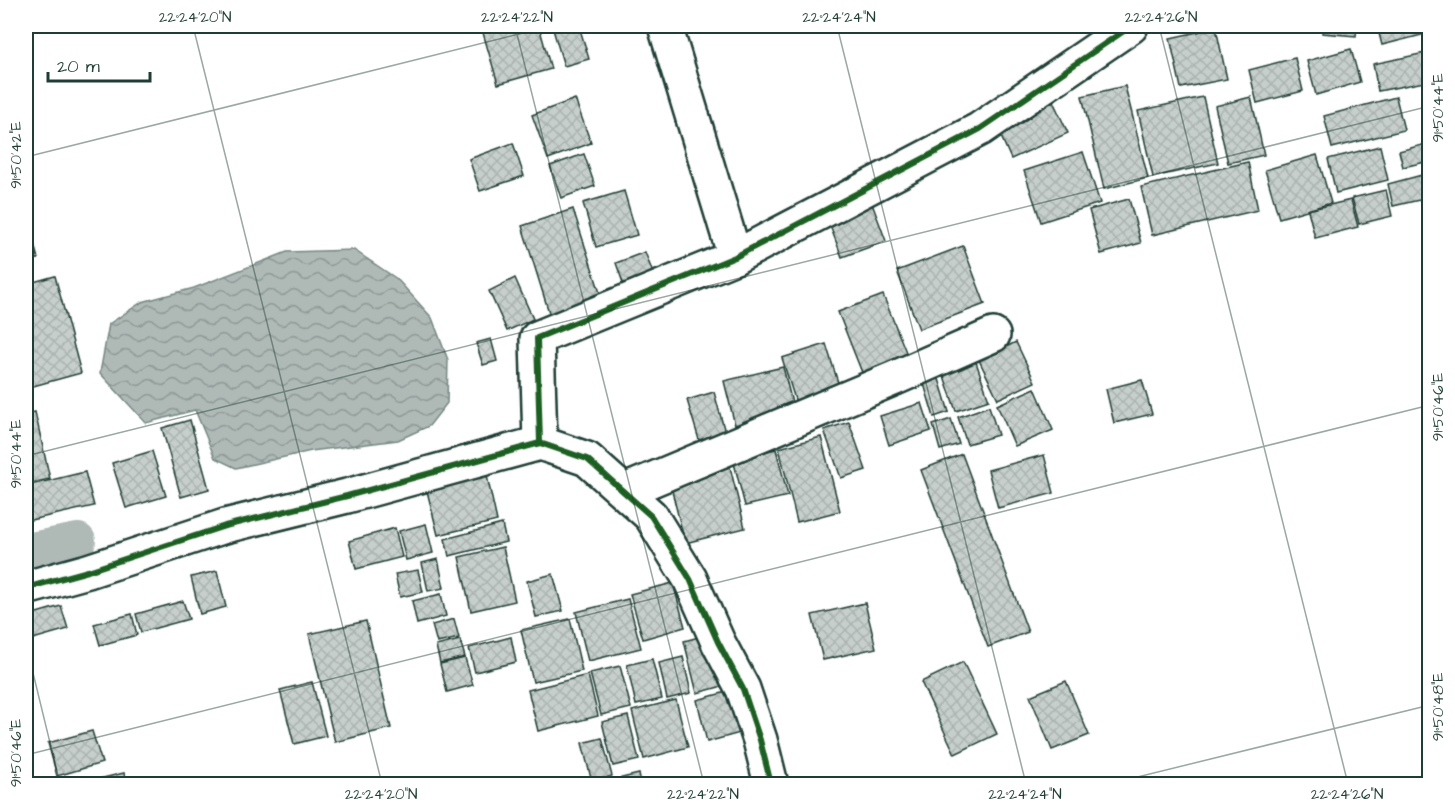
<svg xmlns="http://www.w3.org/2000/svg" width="1455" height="810" viewBox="0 0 1455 810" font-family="'Architects Daughter',sans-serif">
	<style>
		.water { fill: url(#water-waves); stroke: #758883; stroke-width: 1.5 }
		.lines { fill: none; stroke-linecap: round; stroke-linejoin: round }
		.canal { stroke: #afbab7; stroke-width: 36 }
		.building { fill: url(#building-cross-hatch); stroke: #1f3d34; stroke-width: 1.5 }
		.minor-casing { stroke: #1f3d34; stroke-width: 38 }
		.minor { stroke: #fff; stroke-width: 33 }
		.cycleway-casing { stroke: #fff; stroke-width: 10 }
		.cycleway { stroke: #1b5e20; stroke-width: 6 }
		.ticks { fill: none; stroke: #1f3d34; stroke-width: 1.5; stroke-opacity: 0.45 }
		.neatline { fill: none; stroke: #1f3d34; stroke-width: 2 }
		.ticks-label { font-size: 15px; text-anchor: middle; fill: #1f3d34 }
	</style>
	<defs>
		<pattern id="water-waves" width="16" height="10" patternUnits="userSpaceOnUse" patternTransform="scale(1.5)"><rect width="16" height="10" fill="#afbab7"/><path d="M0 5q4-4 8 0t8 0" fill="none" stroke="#8e9896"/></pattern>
		<pattern id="building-cross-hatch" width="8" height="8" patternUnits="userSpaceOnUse" patternTransform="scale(1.5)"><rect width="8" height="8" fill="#c7cfcc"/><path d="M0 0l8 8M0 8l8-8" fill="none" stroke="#aab3b0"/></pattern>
	</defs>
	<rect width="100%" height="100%" fill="#fff"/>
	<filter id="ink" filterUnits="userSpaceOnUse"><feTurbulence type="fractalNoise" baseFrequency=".0167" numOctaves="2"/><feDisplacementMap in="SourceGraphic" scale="12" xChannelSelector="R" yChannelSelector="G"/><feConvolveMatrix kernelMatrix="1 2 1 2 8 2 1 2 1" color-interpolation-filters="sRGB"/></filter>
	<g filter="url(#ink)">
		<polygon class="water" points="354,250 397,279 432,318 448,360 447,403 429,426 398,440 311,451 236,468 215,458 195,410 146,423 100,373 109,324 142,302 194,288 287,252"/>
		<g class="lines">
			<polyline class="canal" points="26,551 78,541"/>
		</g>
		<g class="building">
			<polygon points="481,26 539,26 551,69 498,84"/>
			<polygon points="552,26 579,26 589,59 564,66"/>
			<polygon points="1323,26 1357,26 1356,36 1322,33"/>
			<polygon points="1377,26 1430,26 1430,33 1382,45"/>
			<polygon points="1216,28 1227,79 1181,88 1170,38"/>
			<polygon points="1351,49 1360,82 1316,95 1307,61"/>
			<polygon points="1430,52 1430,81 1378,91 1373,64"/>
			<polygon points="1295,58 1303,91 1257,103 1249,70"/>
			<polygon points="1125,86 1148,178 1104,189 1082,96"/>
			<polygon points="1203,97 1218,163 1153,177 1138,111"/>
			<polygon points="1251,97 1264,155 1228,163 1215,106"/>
			<polygon points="1396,97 1404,130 1332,148 1324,116"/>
			<polygon points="575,99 591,143 548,159 532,115"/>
			<polygon points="1052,99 1068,133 1011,159 996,125"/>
			<polygon points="513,143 524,176 480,191 469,159"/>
			<polygon points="1430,143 1430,161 1403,167 1399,151"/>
			<polygon points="1380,146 1388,180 1336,193 1328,159"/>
			<polygon points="1083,152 1100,203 1041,222 1024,171"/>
			<polygon points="584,154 595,186 561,198 550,166"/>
			<polygon points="1317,155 1331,203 1279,218 1265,170"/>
			<polygon points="1248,162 1258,210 1152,235 1141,187"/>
			<polygon points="1422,175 1428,198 1393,206 1388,184"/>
			<polygon points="1386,190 1392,216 1359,224 1352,198"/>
			<polygon points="624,191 637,235 596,247 583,203"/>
			<polygon points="1129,199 1141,243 1101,254 1089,210"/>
			<polygon points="1351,200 1358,227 1315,238 1308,210"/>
			<polygon points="871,201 886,241 842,257 827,218"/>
			<polygon points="573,209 603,302 551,319 522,226"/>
			<polygon points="26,212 38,259 26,262"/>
			<polygon points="963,246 985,304 919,329 897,271"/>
			<polygon points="645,252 657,284 627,294 616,263"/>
			<polygon points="55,276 81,373 26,388 26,284"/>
			<polygon points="515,278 533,319 507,331 489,291"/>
			<polygon points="883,295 908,357 863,375 838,312"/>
			<polygon points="491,339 497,361 483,365 476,343"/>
			<polygon points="1016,342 1035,382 998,399 979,360"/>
			<polygon points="826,344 841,392 797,406 782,358"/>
			<polygon points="976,362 989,400 956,411 943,373"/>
			<polygon points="783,367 795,415 736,429 724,381"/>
			<polygon points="939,379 949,412 934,417 924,384"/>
			<polygon points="1142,380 1152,414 1114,423 1106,389"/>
			<polygon points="1035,388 1053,430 1015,446 997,405"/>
			<polygon points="714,392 726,436 700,443 687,400"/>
			<polygon points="922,403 931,431 889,445 880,416"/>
			<polygon points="989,406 998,435 967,444 958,417"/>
			<polygon points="35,412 50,479 26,484 26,414"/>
			<polygon points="951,419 959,444 940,450 933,425"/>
			<polygon points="190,420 209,489 181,497 162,428"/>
			<polygon points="849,422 866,470 841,478 824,430"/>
			<polygon points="821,437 840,511 797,522 779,448"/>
			<polygon points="776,449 788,496 745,506 733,459"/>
			<polygon points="152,451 166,496 126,508 112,463"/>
			<polygon points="962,454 1028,632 988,647 921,470"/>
			<polygon points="1044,455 1054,493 998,508 988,470"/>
			<polygon points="730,467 745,528 685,543 670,483"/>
			<polygon points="85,472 94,506 26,521 26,486"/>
			<polygon points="487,476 497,521 438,535 427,491"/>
			<polygon points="426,524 433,553 406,560 399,531"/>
			<polygon points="502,524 506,542 449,556 445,539"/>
			<polygon points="395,528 402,557 356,569 349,541"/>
			<polygon points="503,547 515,601 471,611 459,557"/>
			<polygon points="438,559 444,588 428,591 422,563"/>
			<polygon points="418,570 423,592 400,597 395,574"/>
			<polygon points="217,571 226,607 200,614 191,577"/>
			<polygon points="553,574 563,611 536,617 527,581"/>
			<polygon points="673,583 685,627 643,639 630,594"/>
			<polygon points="441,594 446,616 417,624 412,601"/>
			<polygon points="628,599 641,648 588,661 576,612"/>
			<polygon points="183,601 189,619 141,632 136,614"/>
			<polygon points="865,603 876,648 823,660 812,615"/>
			<polygon points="61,606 68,629 26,641 26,616"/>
			<polygon points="132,614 137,635 100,645 94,624"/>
			<polygon points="454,619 459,638 437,643 432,625"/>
			<polygon points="570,619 582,671 533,682 521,630"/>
			<polygon points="366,621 391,728 335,742 309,634"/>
			<polygon points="710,634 723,686 697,693 684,641"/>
			<polygon points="511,637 516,662 475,672 469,648"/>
			<polygon points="460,640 465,657 440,663 436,646"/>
			<polygon points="683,657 691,693 667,699 659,663"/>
			<polygon points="465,658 473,685 447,692 440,664"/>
			<polygon points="652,659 662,699 636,705 627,665"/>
			<polygon points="963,662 997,734 955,754 921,682"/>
			<polygon points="620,666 631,708 601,715 590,673"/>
			<polygon points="588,675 598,716 538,731 528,690"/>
			<polygon points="1066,681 1089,735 1052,750 1030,696"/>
			<polygon points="312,682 326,736 294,744 280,690"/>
			<polygon points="730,691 740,733 707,742 697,700"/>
			<polygon points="676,700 688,747 644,759 632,711"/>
			<polygon points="628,716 639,760 613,766 602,722"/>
			<polygon points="92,731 102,763 57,776 48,743"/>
			<polygon points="602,738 612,776 592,782 582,743"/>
			<polygon points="124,773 126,784 78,784"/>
			<polygon points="639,774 641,784 610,784 609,781"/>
		</g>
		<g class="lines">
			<defs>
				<g id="minor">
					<polyline points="665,26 735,257"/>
					<polyline points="540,443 587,459 651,516 690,579 718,642 743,689 760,740 771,784"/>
					<polyline points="625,491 895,378 993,335"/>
					<polyline points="26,588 88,571 225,526 347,496 540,443 537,338 735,257 980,129 1131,26"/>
				</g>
			</defs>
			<use href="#minor" class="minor-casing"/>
			<use href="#minor" class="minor"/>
			<defs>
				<g id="cycleway">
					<polyline points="540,443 587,459 651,516 690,579 718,642 743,689 760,740 771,784"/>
					<polyline points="26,588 88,571 225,526 347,496 540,443 537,338 735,257 980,129 1131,26"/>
				</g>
			</defs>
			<use href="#cycleway" class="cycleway-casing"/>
			<use href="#cycleway" class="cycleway"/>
		</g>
	</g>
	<path class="ticks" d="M193,26L382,784M515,26L704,784M837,26L1026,784M1159,26L1348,784M26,157L551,26M26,456L1430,106M26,644L60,784M26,755L1430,405M1109,784L1430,705"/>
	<rect width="1455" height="810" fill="none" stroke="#fff" stroke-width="66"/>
	<path d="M48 72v9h102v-9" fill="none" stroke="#1f3d34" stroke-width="3"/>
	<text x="57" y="72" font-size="18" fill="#1f3d34" stroke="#ffffff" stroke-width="4.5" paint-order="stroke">20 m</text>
	<rect x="33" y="33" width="1389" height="744" class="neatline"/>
	<g class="ticks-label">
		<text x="195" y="22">22°24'20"N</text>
		<text x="517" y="22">22°24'22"N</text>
		<text x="839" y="22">22°24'24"N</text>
		<text x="1161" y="22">22°24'26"N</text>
		<text transform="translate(1438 108) rotate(-90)" y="5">91°50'44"E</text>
		<text transform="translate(16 155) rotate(-90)" y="5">91°50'42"E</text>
		<text transform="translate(1438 407) rotate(-90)" y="5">91°50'46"E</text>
		<text transform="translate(16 454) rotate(-90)" y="5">91°50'44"E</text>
		<text transform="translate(1438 707) rotate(-90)" y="5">91°50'48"E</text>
		<text transform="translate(16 753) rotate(-90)" y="5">91°50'46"E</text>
		<text x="381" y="799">22°24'20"N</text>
		<text x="703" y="799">22°24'22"N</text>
		<text x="1025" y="799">22°24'24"N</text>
		<text x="1347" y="799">22°24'26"N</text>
	</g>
</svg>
